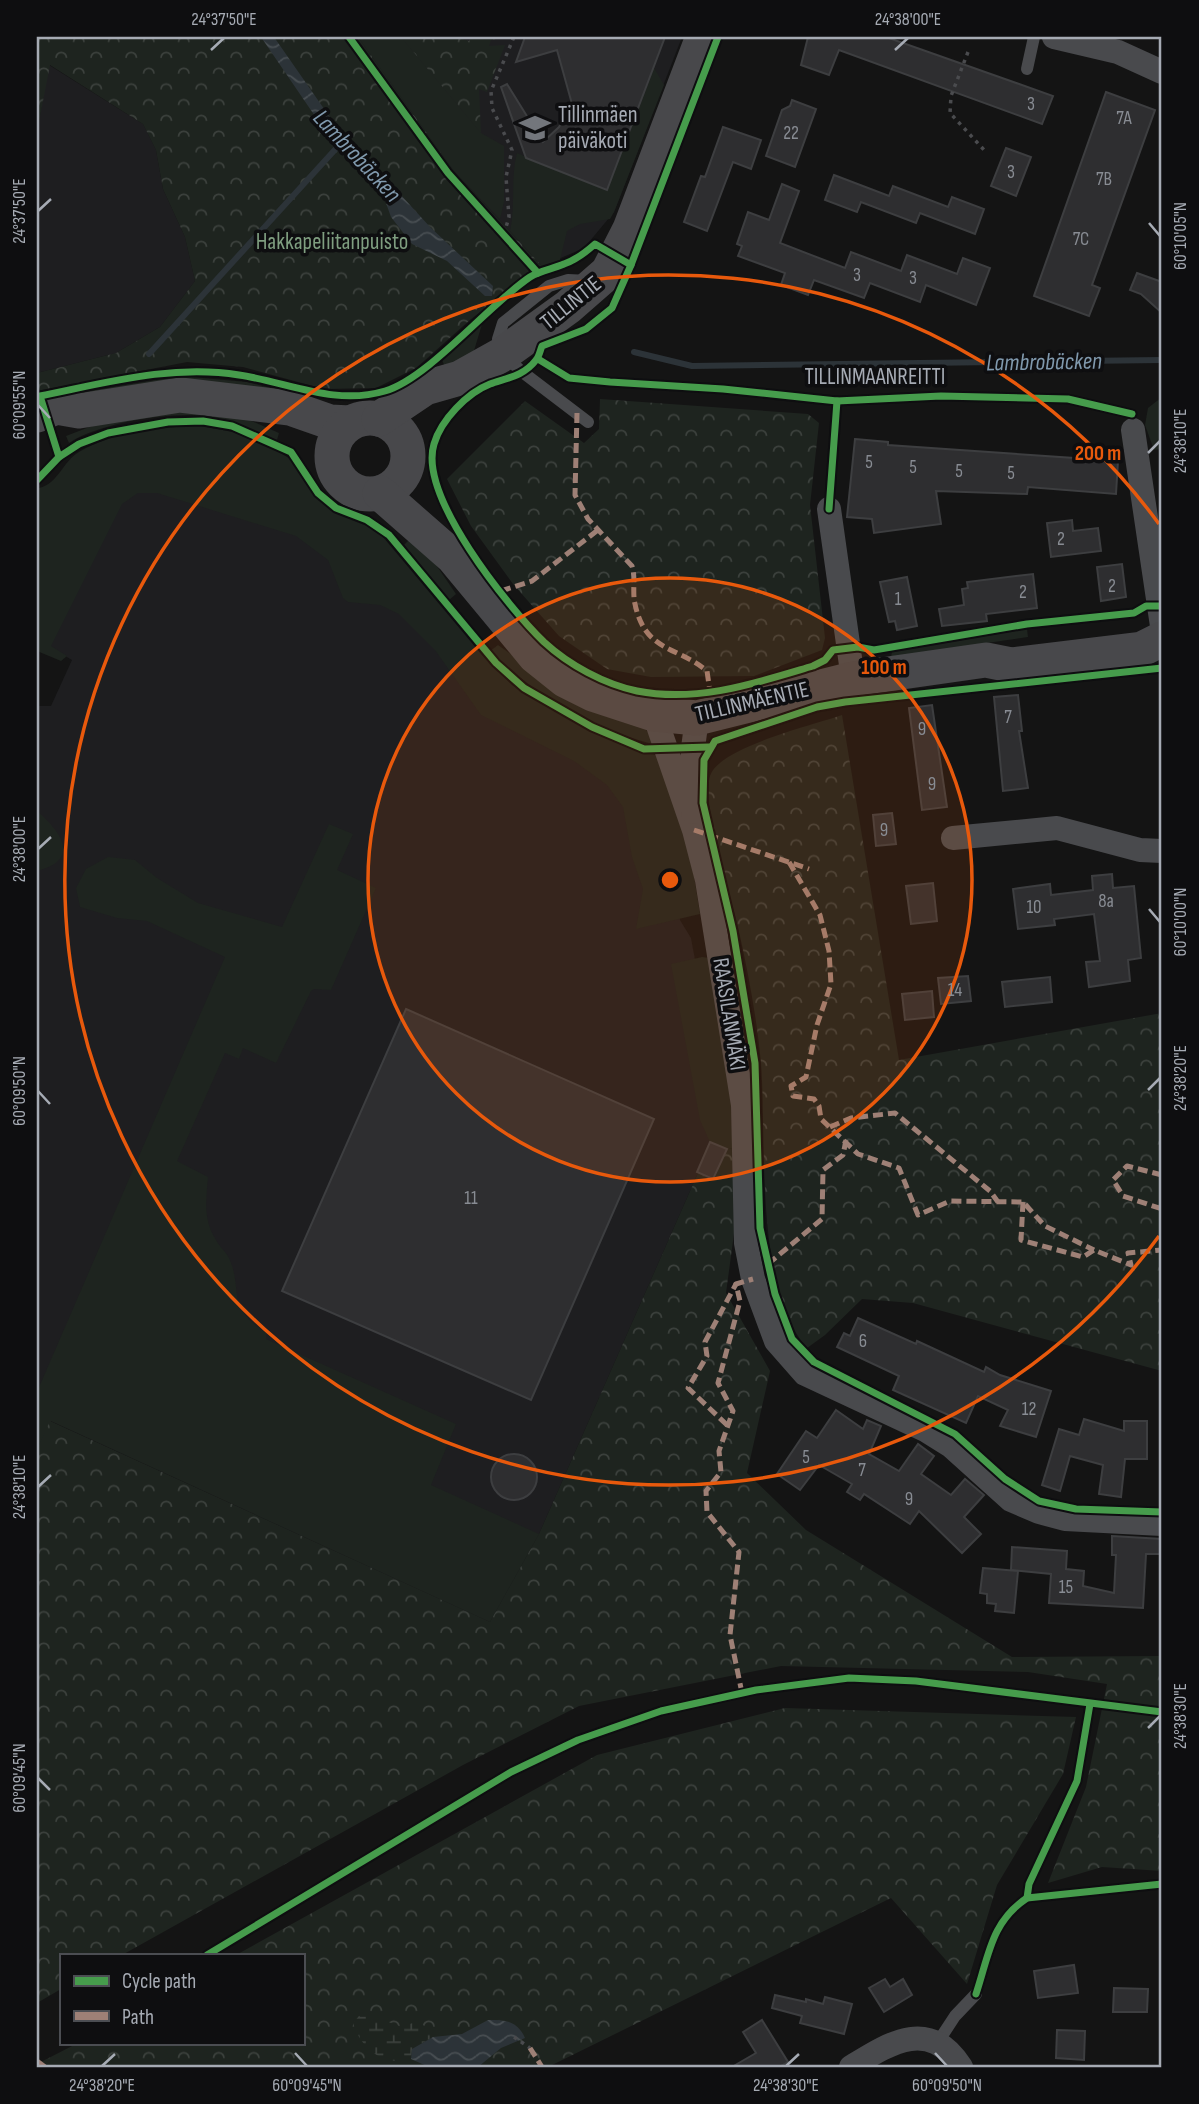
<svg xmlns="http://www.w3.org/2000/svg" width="1199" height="2104" viewBox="0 0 1199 2104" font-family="'Sofia Sans Condensed',sans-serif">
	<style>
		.built { fill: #1e1e20 }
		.grass { fill: #1e241f }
		.forest { fill: url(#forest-crowns) }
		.wetland { fill: url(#wetland-marsh) }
		.water { fill: url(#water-waves) }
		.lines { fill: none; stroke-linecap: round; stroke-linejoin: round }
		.stream { stroke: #2c3338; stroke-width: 6 }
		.building { fill: #2e2e30; stroke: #3d3e40; stroke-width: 2 }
		.path { stroke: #4a4b4e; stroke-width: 3.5; stroke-dasharray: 3.5 5; stroke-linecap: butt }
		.lane { stroke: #494a4d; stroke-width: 12 }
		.street { stroke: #494a4d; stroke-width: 24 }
		.secondary { stroke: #48484b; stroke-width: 35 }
		.quiet { stroke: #9e8076; stroke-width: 5; stroke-dasharray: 10 5; stroke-linecap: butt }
		.cycleway-casing { stroke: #0e0e10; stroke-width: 11 }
		.cycleway { stroke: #469c4c; stroke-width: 7 }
		.ticks { fill: none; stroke: #a6abb4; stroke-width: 2.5 }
		.ring { fill: none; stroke: #e8590c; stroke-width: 3.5 }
		.labels { text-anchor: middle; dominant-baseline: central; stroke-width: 7; stroke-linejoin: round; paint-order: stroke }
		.number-label { font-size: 19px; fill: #888c93 }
		.poi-label { font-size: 23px; fill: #a6abb4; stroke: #0e0e10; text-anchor: start }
		.park-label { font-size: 23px; fill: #7f9e80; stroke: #0e0e10 }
		.street-label { font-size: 23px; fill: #a6abb4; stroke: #0e0e10 }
		.water-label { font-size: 24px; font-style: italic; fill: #8099ad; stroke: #0e0e10 }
		.centre { fill: #e8590c; stroke: #0e0e10; stroke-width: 3.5 }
		.ring-label { font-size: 21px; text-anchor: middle; font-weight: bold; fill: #e8590c; stroke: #0e0e10; stroke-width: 7; stroke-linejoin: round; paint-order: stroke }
		.neatline { fill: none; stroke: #a6abb4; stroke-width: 2.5 }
		.ticks-label { font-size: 18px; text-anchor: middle; fill: #a6abb4 }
	</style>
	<defs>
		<pattern id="forest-crowns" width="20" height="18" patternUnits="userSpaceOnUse" patternTransform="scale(1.75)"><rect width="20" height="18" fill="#1e241f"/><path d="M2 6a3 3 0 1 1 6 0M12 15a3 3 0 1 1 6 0" fill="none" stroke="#3c413d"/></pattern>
		<pattern id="wetland-marsh" width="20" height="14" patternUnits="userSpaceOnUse" patternTransform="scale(1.75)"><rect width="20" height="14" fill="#1e241f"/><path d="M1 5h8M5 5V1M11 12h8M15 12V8" fill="none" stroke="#3c413d"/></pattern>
		<pattern id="water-waves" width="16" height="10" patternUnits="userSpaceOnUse" patternTransform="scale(1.75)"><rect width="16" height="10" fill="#2c3338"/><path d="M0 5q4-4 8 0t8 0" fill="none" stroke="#484e52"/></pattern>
	</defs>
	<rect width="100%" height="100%" fill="#141414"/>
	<g class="built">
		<polygon points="358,37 682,37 614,212 584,248 542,266 454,171"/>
		<polygon points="49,65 143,124 156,150 163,189 185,237 195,281 160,327 116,353 37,373 37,132"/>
		<polygon points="105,456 261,489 504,695 646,770 680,920 691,938 730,1148 713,1179 698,1173 539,1534 490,1622 51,1421 37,1449 37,706 51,706 72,660 37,639"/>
	</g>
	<g class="grass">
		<polygon points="358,37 401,37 481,133 504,146 504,202 500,219 454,171"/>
		<path d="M636,37L664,85L614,212L610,219L580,224L567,231L560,260L542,266L510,231C516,205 510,179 517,153L607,190L651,77L631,40Z"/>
		<polygon points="483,321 473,354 446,369 442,360"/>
		<polygon points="181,376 247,382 293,394 57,396"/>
		<polygon points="1162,397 1162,449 1154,450 1145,425 1148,408"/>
		<path d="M167,408L240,416L279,433L277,440C255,431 235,421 211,417C175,410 99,423 69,443L66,436L110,419Z"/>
		<path d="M196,425L233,432L277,451L292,460L325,504L378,531L482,655L512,685L594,733L645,753L663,756L691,857L700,914L636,929L643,889L632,857L623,807L607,785L574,761L481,715L435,650L399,614L380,605L348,602L343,598L328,560L296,536L157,493H138L122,504L51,646L67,656L61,661L37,651L39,488C59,483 62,462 79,452C114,431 156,429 196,425Z"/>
		<polygon points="415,534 456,594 449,600 404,545"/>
		<polygon points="1027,629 1028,637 891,657 892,652"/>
		<path d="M498,645L528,666L644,727L657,745C595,730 535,696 490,651Z"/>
		<path d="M37,811C58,829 82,858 40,870L37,869Z"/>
		<path d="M329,824L353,834L337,870L376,888L331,990L314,989L311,991L276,1063L243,1048L239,1059L225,1053L177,1161L208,1177C206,1201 203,1219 216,1240C219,1246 226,1252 229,1258C244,1292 224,1304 266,1333V1339L456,1424L431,1485L539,1534L490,1622L51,1421L37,1449V1392L225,957L147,921L117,918L80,907L76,888L86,869L108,857L135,860L157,878L198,903L282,927Z"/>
		<polygon points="702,957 710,958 739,1148 727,1149 710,1142 700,1120 671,964"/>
	</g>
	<g class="forest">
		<polygon points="37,37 358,37 454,171 542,266 471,319 416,368 376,388 324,389 243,367 187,362 37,391 37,373 116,353 160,327 195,281 185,237 163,189 156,150 143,124 50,65 37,132"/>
		<polygon points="401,37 457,37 469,41 471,37 506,37 491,40 489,46 505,45 487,92 479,89 481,133"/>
		<polygon points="600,399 808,414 819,423 810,505 825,638 822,650 754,676 651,677 607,669 559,636 513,584 471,526 447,479 525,401 584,443 599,429"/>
		<path d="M842,715L899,1060L1162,1013V1371L913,1303L862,1299L825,1335L807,1348C754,1288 767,1140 761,1063C757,1019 748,971 738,927C731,894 701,805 710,776C719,747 814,725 842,715Z"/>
		<polygon points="739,1148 739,1196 726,1293 770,1371 747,1473 806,1530 1012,1657 1162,1656 1162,1871 1102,1867 1048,1883 1086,1787 1107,1684 1028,1672 781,1666 579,1706 463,1765 122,1955 61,1955 61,1989 37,2003 37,1449 50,1421 490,1622 539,1534 698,1173 713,1179 727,1149"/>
		<polygon points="785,1708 1076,1717 1063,1774 997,1885 967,1984 891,1898 548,2067 37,2067 37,2064 78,2043 303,2043 303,1955 236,1955 597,1755"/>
	</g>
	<path class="wetland" d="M369,2015L402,2027L415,2022L450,2036L433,2037L412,2049L411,2059C384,2067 361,2049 353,2023L359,2016Z"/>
	<g class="water">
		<polygon points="261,37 274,37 329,116 430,227 493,286 492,296 485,296 447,261 412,244 391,217 381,189 319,122"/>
		<path d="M488,2020C505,2020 517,2020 525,2038L501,2048L478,2067H429L411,2059L412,2049L433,2037L462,2034Z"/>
	</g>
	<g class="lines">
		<g class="stream">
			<polyline points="634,352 692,366 1162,360"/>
			<polyline points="149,354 342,142"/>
		</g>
	</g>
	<g class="building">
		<polygon points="525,37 665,37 607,190 526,158 501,87 507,84 543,142 559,127 572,104 557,50 516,62"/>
		<polygon points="808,37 886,37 1053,96 1042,124 839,50 829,75 801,65"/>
		<polygon points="1106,92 1155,110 1092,285 1100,288 1089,316 1034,296"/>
		<polygon points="792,100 816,109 795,167 766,156 782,110 790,106"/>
		<polygon points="723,127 761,140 751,169 733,162 707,231 684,222 701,176 705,177"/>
		<polygon points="1006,148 1031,157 1016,196 991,186"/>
		<polygon points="834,175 889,196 893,186 948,207 952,197 984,209 975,234 920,213 916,223 861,202 857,212 825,200"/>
		<polygon points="782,184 799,191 780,243 845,268 851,252 901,271 907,255 957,274 963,258 990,268 976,305 926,285 920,302 870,283 864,298 814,280 808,295 781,285 785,273 738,256 742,246 737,244 748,212 769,220"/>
		<polygon points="1137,273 1162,282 1162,313 1141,294 1130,290"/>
		<polygon points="855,439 888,442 888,445 1118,461 1116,494 1028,487 1027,494 936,491 941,524 874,533 872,519 847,517"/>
		<polygon points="1072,520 1073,531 1098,528 1101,551 1051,557 1047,523"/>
		<polygon points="1122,564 1126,597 1101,601 1097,567"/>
		<polygon points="1033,574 1037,608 986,614 987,621 942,626 939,609 964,605 962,589 968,588 967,582"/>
		<polygon points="907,577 917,626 897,630 895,621 889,622 880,582"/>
		<polygon points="1018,695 1022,731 1019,731 1028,788 1003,791 994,697"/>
		<polygon points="932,705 947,807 922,810 909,708"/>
		<polygon points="892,813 896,844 876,846 873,815"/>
		<polygon points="1112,874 1113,888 1134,886 1141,958 1128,960 1130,981 1089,987 1086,962 1100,961 1094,914 1054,919 1055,925 1018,929 1013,889 1050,884 1051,895 1093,890 1092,876"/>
		<polygon points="933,883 937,921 911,924 906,886"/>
		<polygon points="968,976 971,1001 941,1004 938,978"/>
		<polygon points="1050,977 1052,1002 1005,1007 1002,982"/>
		<polygon points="932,991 934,1017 905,1020 902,994"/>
		<polygon points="406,1009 654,1119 531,1400 282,1291"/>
		<polygon points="710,1142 727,1149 713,1179 697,1172"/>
		<polygon points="858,1318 916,1344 917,1341 984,1372 986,1367 1000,1375 1051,1391 1036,1437 1000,1426 1008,1410 978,1396 966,1423 893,1390 899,1376 837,1347 844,1333 850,1336"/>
		<polygon points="836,1410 863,1429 867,1420 881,1426 869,1454 899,1471 918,1444 934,1456 921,1474 951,1495 965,1479 984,1495 964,1517 981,1534 962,1553 919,1511 910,1524 864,1494 860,1500 847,1492 852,1484 819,1465 800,1490 777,1474 806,1431 817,1438"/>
		<polygon points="1084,1419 1124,1431 1124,1421 1147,1421 1147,1459 1125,1459 1121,1497 1099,1494 1103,1465 1070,1456 1060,1491 1042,1485 1059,1429 1079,1435"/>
		<circle cx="514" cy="1477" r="23"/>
		<polygon points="1112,1536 1162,1539 1162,1554 1146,1554 1143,1608 1049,1603 1051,1574 1011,1570 1012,1547 1067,1551 1066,1569 1084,1571 1083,1586 1114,1593 1116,1555 1112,1555"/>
		<polygon points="983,1568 1018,1571 1014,1613 995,1611 996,1604 987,1603 987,1594 980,1593"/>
		<polygon points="1074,1965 1078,1993 1038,1998 1034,1971"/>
		<polygon points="885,1979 890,1987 903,1979 912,1995 884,2012 869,1988"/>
		<polygon points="1114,1988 1148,1989 1147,2012 1113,2012"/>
		<polygon points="775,1995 806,2002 806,1999 823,2004 825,1997 852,2004 844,2034 800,2023 802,2016 772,2008"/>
		<polygon points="762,2020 788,2062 779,2067 732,2067 756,2053 743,2032"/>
		<polygon points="1057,2030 1085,2031 1084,2060 1056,2058"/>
	</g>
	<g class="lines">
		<g class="path">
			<polyline points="968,52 951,96 950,113 985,151"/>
			<polyline points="504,234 509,217 506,177 512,150 492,108 491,91 514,37"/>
			<polyline points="514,2037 530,2048"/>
		</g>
		<g class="lane">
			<polyline points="1027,69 1034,37"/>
			<polyline points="588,422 521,371 503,354 498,339 503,323 549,286 568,280 588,281"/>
			<polyline points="938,2042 955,2016 976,1994"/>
		</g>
		<g class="street">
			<polyline points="1054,37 1118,52 1162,72"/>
			<polyline points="1133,430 1162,626"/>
			<polyline points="829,509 853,679"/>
			<polyline points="654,714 694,830 707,880 743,1105 746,1243 753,1279 776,1341 805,1374 927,1431 951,1446 1011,1500 1039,1512 1065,1519 1162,1524"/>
			<polyline points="693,812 693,748 697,718"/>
			<polyline points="953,838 1057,828 1140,850 1162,851"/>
			<path d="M851,2067C890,2043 929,2017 961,2067"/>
		</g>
		<g class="secondary">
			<polyline points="37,415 56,407 79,411 180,395 290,408 330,422 350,423"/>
			<circle cx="370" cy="456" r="38"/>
			<polyline points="379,419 425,388 460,378 503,354 568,307 608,272 630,229 703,37"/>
			<polyline points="380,493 453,557 535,656 565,680 593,694 654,714 697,718 853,679 986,660 1011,665 1142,649 1162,639"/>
		</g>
		<g class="quiet">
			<path d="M577,413L575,495L588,519L632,566C636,579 632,591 635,604C645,652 677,646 707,671L710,692"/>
			<polyline points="501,591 532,581 598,530"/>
			<polyline points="694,830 809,869"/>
			<polyline points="789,862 820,915 829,951 831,984 817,1025 806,1077 791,1086 793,1096 814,1099 819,1106 821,1119 858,1154 899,1168 918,1215 950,1201 1023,1202 1045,1226 1094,1250"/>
			<polyline points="830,1127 851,1118 895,1113 990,1191 998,1202"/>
			<polyline points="1162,1175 1127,1166 1113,1180 1123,1196 1162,1209"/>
			<polyline points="1023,1202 1021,1240 1083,1257 1094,1250 1131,1265 1128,1253 1162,1250"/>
			<polyline points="768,1264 822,1219 823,1170 843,1155 846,1140"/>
			<polyline points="727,1425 688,1388 707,1356 705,1342 736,1284"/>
			<polyline points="742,1693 730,1635 739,1552 707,1512 706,1491 721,1472 719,1451 733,1411 718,1383 740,1301 736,1284 753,1279"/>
			<polyline points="530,2048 542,2067"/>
			<polyline points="37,2061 45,2067"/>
		</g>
		<defs>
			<g id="cycleway">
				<polyline points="349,37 448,173 538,273"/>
				<polyline points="631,265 718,37"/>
				<polyline points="538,359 569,378 610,382 723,389 837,401 941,396 1068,399 1132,414"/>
				<path d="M59,457L40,396C105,383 172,364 239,375C288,382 334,406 385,391C429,378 488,305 530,277C541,270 553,269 564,264C576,260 586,252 595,244L631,265L612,308L586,329L542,346C540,351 539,357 536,360C524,376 507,378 490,384C467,393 441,420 434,444C418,496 508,607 544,642C569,665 604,684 637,691C698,703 756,683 813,666L825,660L833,650L858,647L874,650L1027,624L1134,613L1146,606H1162"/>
				<polyline points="37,480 59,457 79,444 108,433 168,422 203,421 232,426 291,452 318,493 336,508 367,520 389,535 496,663 524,688 592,727 644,749 709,747"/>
				<polyline points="829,509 837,401"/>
				<polyline points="1162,668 845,702 817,707 715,741 704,760 703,803 733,931 755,1063 760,1228 775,1294 792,1339 814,1362 955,1434 1005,1479 1039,1501 1076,1509 1162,1512"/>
				<polyline points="1027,1898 1029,1884 1077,1781 1090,1704"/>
				<polyline points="207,1955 511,1772 578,1740 661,1711 756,1690 849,1678 916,1681 1162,1712"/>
				<path d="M976,1994C989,1955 991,1922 1027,1898L1162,1884"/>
			</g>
		</defs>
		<use href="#cycleway" class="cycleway-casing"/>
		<use href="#cycleway" class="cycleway"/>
	</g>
	<path class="ticks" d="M211,50L224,38M895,50L908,38M38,211L51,199M1149,223L1160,236M38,405L50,418M1148,453L1160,441M38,849L51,837M1149,909L1160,922M1148,1090L1160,1078M38,1091L50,1104M38,1487L51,1475M1148,1728L1160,1716M38,1778L50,1790M295,2053L307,2066M935,2053L947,2066M102,2066L115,2054M786,2066L799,2054"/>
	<circle cx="670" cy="880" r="302" fill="#e8590c" fill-opacity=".12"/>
	<g class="ring">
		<circle cx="670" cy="880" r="302"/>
		<path d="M1159 1236A605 605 0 1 1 1159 524"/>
	</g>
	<defs>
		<symbol id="school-bare" viewBox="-9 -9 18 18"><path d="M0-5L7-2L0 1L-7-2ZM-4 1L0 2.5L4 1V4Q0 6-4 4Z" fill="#73767c" stroke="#0e0e10" stroke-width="2.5" paint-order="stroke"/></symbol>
	</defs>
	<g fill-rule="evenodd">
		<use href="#school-bare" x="513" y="106" width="44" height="44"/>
	</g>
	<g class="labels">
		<g class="number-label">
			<text x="1031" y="104">3</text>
			<text x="1124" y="118">7A</text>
			<text x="791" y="133">22</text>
			<text x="1011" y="172">3</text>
			<text x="1104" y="179">7B</text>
			<text x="1081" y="239">7C</text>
			<text x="857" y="275">3</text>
			<text x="913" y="278">3</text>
			<text x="869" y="462">5</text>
			<text x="913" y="467">5</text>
			<text x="959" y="471">5</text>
			<text x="1011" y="473">5</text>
			<text x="1061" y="539">2</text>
			<text x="1112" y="586">2</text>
			<text x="1023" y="592">2</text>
			<text x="898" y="599">1</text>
			<text x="1008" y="717">7</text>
			<text x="922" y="729">9</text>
			<text x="932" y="784">9</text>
			<text x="884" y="830">9</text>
			<text x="1106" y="901">8a</text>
			<text x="1034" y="907">10</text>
			<text x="955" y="990">14</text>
			<text x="471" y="1198">11</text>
			<text x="863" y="1341">6</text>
			<text x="1029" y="1409">12</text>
			<text x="806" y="1457">5</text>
			<text x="862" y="1470">7</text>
			<text x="909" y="1499">9</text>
			<text x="1066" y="1587">15</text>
		</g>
		<g class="poi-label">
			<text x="558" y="115">Tillinmäen<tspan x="558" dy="26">päiväkoti</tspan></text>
		</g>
		<g class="park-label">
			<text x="332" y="242">Hakkapeliitanpuisto</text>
		</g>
		<g class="street-label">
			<text transform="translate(571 303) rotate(-39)">TILLINTIE</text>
			<text x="875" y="377">TILLINMAANREITTI</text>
			<text transform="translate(752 702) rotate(-13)">TILLINMÄENTIE</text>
			<text transform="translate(729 1014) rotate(81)">RAASILANMÄKI</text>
		</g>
		<g class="water-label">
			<text transform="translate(357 156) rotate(47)">Lambrobäcken</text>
			<text transform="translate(1044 362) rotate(-1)">Lambrobäcken</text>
		</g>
	</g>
	<circle cx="670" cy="880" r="10" class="centre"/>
	<g class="ring-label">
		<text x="1098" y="460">200 m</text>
		<text x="884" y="674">100 m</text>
	</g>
	<rect width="1199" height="2104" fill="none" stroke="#0e0e10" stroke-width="77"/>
	<rect x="60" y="1954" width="245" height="91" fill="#0e0e10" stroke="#4b4d52" stroke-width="2"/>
	<rect x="74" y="1976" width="35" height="10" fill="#469c4c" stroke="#4b4d52" stroke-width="2"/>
	<text x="122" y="1988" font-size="21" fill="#a6abb4">Cycle path</text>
	<rect x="74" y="2011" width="35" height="10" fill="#9e8076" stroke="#4b4d52" stroke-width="2"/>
	<text x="122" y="2024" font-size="21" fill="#a6abb4">Path</text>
	<rect x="38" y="38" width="1122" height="2028" class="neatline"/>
	<g class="ticks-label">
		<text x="224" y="25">24°37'50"E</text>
		<text x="908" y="25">24°38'00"E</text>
		<text transform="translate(19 211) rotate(-90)" y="6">24°37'50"E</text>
		<text transform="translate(1180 236) rotate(-90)" y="6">60°10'05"N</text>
		<text transform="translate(19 405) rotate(-90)" y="6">60°09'55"N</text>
		<text transform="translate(1180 441) rotate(-90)" y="6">24°38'10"E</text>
		<text transform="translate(19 849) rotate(-90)" y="6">24°38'00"E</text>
		<text transform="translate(1180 922) rotate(-90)" y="6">60°10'00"N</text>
		<text transform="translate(1180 1078) rotate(-90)" y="6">24°38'20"E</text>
		<text transform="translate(19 1091) rotate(-90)" y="6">60°09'50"N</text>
		<text transform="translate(19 1487) rotate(-90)" y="6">24°38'10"E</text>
		<text transform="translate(1180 1716) rotate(-90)" y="6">24°38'30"E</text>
		<text transform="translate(19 1778) rotate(-90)" y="6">60°09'45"N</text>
		<text x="102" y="2091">24°38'20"E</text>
		<text x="307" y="2091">60°09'45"N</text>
		<text x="786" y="2091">24°38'30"E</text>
		<text x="947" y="2091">60°09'50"N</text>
	</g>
</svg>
